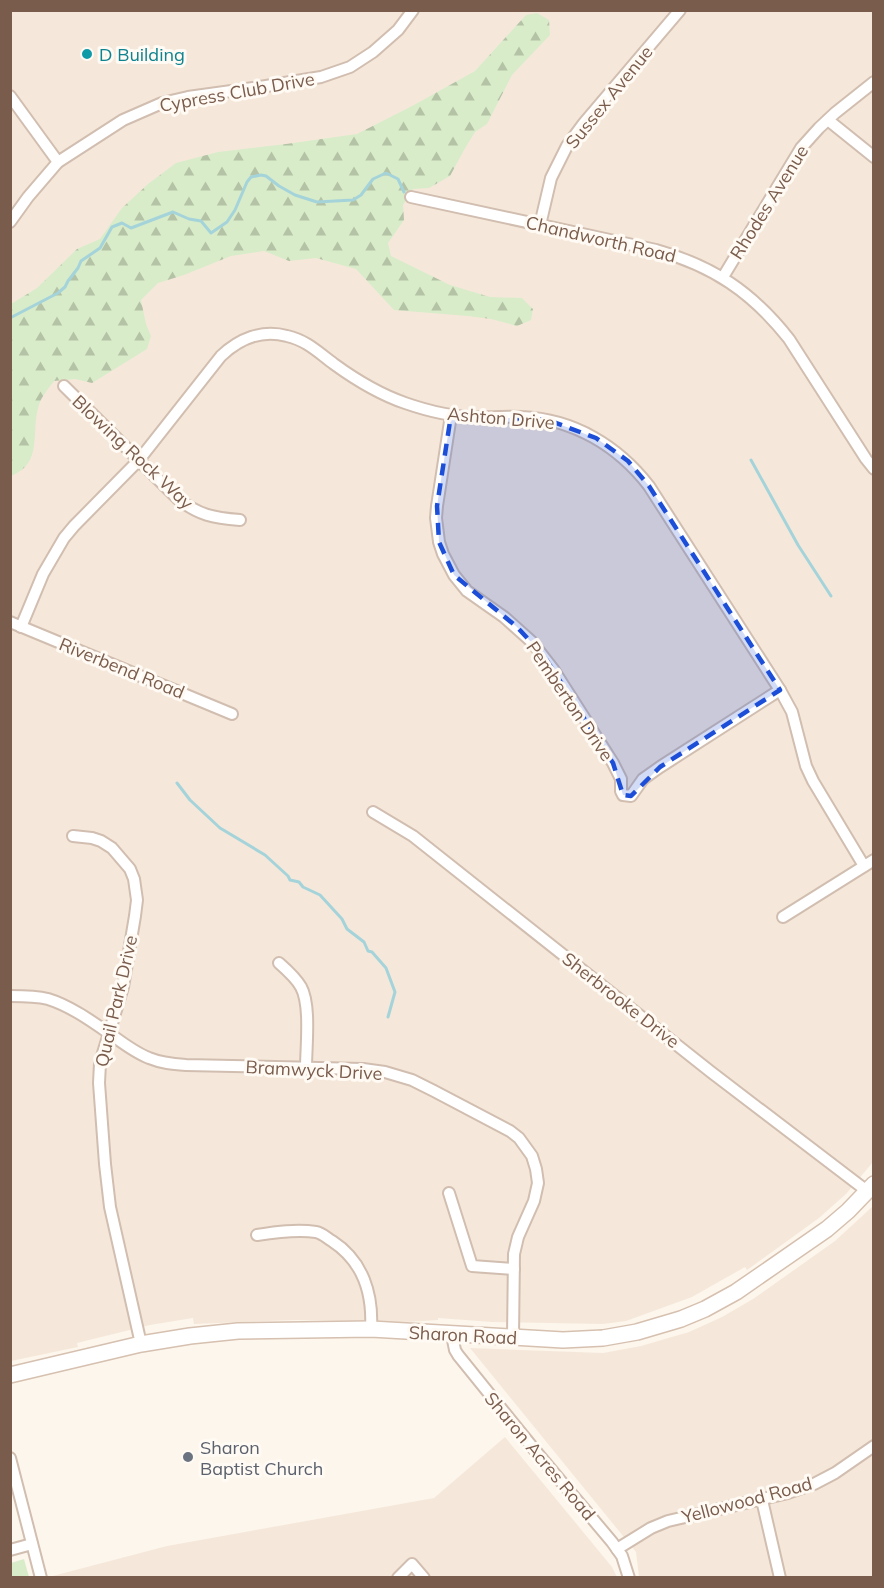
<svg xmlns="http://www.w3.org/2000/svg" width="884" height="1588" viewBox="0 0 884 1588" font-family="Mulish,sans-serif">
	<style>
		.residential { fill: #f5e8da }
		.forest { fill: url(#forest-firs) }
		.green { fill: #d8ecc9 }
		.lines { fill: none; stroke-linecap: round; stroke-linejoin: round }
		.stream { stroke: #a5d3da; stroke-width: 3 }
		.minor-casing { stroke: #d1beb0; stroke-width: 14 }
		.secondary-casing { stroke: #d6c0b0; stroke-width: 18 }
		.minor { stroke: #fff; stroke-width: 10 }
		.secondary { stroke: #fff; stroke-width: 15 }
		.marked { fill: #1d4ed8; fill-opacity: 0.2; stroke: #1d4ed8; stroke-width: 4.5; stroke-dasharray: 12 8; stroke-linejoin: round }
		.culture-dot { fill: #0f9aa8; stroke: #fffaf3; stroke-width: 2 }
		.worship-dot { fill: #6b7280; stroke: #fffaf3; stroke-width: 2 }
		.labels { text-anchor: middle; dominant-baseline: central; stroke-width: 6; stroke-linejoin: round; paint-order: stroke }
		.culture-label { font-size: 18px; fill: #0d838f; stroke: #fffaf3; text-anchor: start }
		.street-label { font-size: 18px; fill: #7a5c4d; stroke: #fffaf3 }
		.worship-label { font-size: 18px; fill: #5b616d; stroke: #fffaf3; text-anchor: start }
	</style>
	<defs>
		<pattern id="forest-firs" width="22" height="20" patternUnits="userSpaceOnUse" patternTransform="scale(1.5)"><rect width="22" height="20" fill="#d8ecc9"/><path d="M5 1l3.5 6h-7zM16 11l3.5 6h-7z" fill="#b4c2a5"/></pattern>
	</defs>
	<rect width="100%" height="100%" fill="#fdf6ec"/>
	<g class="residential">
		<polygon points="10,11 873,11 873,1162 846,1194 819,1218 747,1270 745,1267 692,1297 626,1321 603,1324 492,1322 438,1318 438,1320 408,1322 295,1320 194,1324 193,1318 150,1325 77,1343 78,1347 11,1361"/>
		<polygon points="873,1206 873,1577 639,1577 636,1552 470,1348 603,1353 641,1346 689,1332 722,1317 753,1299 835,1241"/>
		<polygon points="505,1437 612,1567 617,1577 45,1578 167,1546 434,1498"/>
	</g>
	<path class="forest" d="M537,13L549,20L550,35L512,75L487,124L475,132L464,150L450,176L429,188L413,189L403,205L404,220L388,243L391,256L450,285L490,297L522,298L533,309L531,320L517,326L491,319L468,316L394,310L356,269L316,258L289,261L264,251L231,256L184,275L158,283L141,300L146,324L151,336L147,349L92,383L75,379L54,381C49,388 41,397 39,405C30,432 44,463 11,476V304L37,288L77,249L100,239L122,208L148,184L176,163L218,152L286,144L357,134L414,105L475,71L526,15Z"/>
	<polygon class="green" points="24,1559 29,1577 11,1577 11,1563"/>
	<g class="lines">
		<g class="stream">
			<polyline points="10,318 58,293 65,287 68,281 78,268 81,261 100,248 112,227 122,223 131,228 173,212 189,219 201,221 211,233 227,222 235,210 247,182 251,177 261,175 266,176 279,186 295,195 317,202 353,200 361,195 373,179 386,173 398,179 404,192"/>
			<polyline points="751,460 798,545 831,596"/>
			<polyline points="177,783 190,800 220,828 265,855 288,876 290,880 299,882 303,887 320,895 342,919 347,929 364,942 368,951 372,952 386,968 395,992 388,1017"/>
		</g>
		<defs>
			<g id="minor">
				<polyline points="10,96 58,162"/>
				<polyline points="828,120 874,157"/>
				<path d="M411,197L656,250C713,266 752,292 789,339L866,459L874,469"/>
				<polyline points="10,222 28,197 58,162 123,120 162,103 188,97 260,87 321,77 350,67 373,52 398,30 413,10"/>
				<polyline points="540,225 551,178 567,146 584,123 680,10"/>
				<polyline points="723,277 801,148 819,128 835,113 874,82"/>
				<path d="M64,386L178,499C199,515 213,518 240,520"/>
				<polyline points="451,415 437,506 436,518 439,542 443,554 454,575 467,591 504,617 532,642 553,669 613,763 621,779 621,791 623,795 631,796 643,779 660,767 780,690"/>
				<polyline points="10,622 232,714"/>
				<path d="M21,627L43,574L64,538L74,526L139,460L221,356C239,339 262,329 287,336C306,340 319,353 334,364C356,380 379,394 405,403C428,411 452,417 476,417C492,418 507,416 522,417C574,419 618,446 649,486L780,690L792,712L806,766L813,781L864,866"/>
				<polyline points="373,812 413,836 711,1072 867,1191"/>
				<polyline points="73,836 92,838 101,841 112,848 130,869 134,879 137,900 135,916 123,987 100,1063 99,1083 105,1164 110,1207 141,1344"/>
				<polyline points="783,917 874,860"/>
				<path d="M279,963C287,970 296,978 301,987C311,1005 306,1047 306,1068"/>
				<path d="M10,996C23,996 36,996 48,999C71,1006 94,1023 113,1036C124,1044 136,1053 149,1058C161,1063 173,1064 186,1065L363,1069L385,1072L412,1080L434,1091L510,1131L519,1138L532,1156L536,1169L538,1183L534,1201L518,1237L514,1254L513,1337"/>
				<polyline points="449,1193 472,1266 514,1269"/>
				<path d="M257,1235C276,1232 297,1229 316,1232C322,1233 327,1238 332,1241C363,1261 373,1294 371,1329"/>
				<polyline points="452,1335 455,1350 458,1355 538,1454 612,1542 622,1556 629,1578"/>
				<polyline points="10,1458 41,1578"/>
				<polyline points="762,1500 780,1578"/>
				<polyline points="617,1549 651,1528 668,1521 788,1493 814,1484 835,1473 874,1446"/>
				<polyline points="10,1550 32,1544"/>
				<polyline points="398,1578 412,1564 424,1578"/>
			</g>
			<polyline id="secondary" points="10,1375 141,1344 190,1336 238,1331 371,1329 563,1340 603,1338 637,1332 681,1319 705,1309 736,1292 827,1229 848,1211 874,1184"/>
		</defs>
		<use href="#minor" class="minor-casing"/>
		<use href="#secondary" class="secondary-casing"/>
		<use href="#minor" class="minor"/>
		<use href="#secondary" class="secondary"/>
	</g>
	<path class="marked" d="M451,415L548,420L596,438L628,461L649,486L780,690L660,767L631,796L623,795L613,763L544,656L517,627L454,575L439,542L437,506Z"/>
	<circle class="culture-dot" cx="87" cy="54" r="6"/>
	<circle class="worship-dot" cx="188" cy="1457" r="6"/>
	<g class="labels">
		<g class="culture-label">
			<text x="99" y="54">D Building</text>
		</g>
		<g class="street-label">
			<text transform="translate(237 92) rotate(-10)">Cypress Club Drive</text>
			<text transform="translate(609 97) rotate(-51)">Sussex Avenue</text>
			<text transform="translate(769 202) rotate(-58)">Rhodes Avenue</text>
			<text transform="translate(601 239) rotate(13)">Chandworth Road</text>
			<text transform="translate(501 418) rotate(5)">Ashton Drive</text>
			<text transform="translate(133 452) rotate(43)">Blowing Rock Way</text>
			<text transform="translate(122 668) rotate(22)">Riverbend Road</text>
			<text transform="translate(570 701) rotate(56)">Pemberton Drive</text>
			<text transform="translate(621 1000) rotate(38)">Sherbrooke Drive</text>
			<text transform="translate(116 1001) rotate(-77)">Quail Park Drive</text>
			<text transform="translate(314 1070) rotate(3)">Bramwyck Drive</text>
			<text transform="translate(463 1335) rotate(3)">Sharon Road</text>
			<text transform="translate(540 1456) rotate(50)">Sharon Acres Road</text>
			<text transform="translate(747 1500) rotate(-15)">Yellowood Road</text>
		</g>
		<g class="worship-label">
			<text x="200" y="1447">Sharon<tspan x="200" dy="21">Baptist Church</tspan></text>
		</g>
	</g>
	<rect width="884" height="1588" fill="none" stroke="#7a5c4d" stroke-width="24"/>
</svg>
